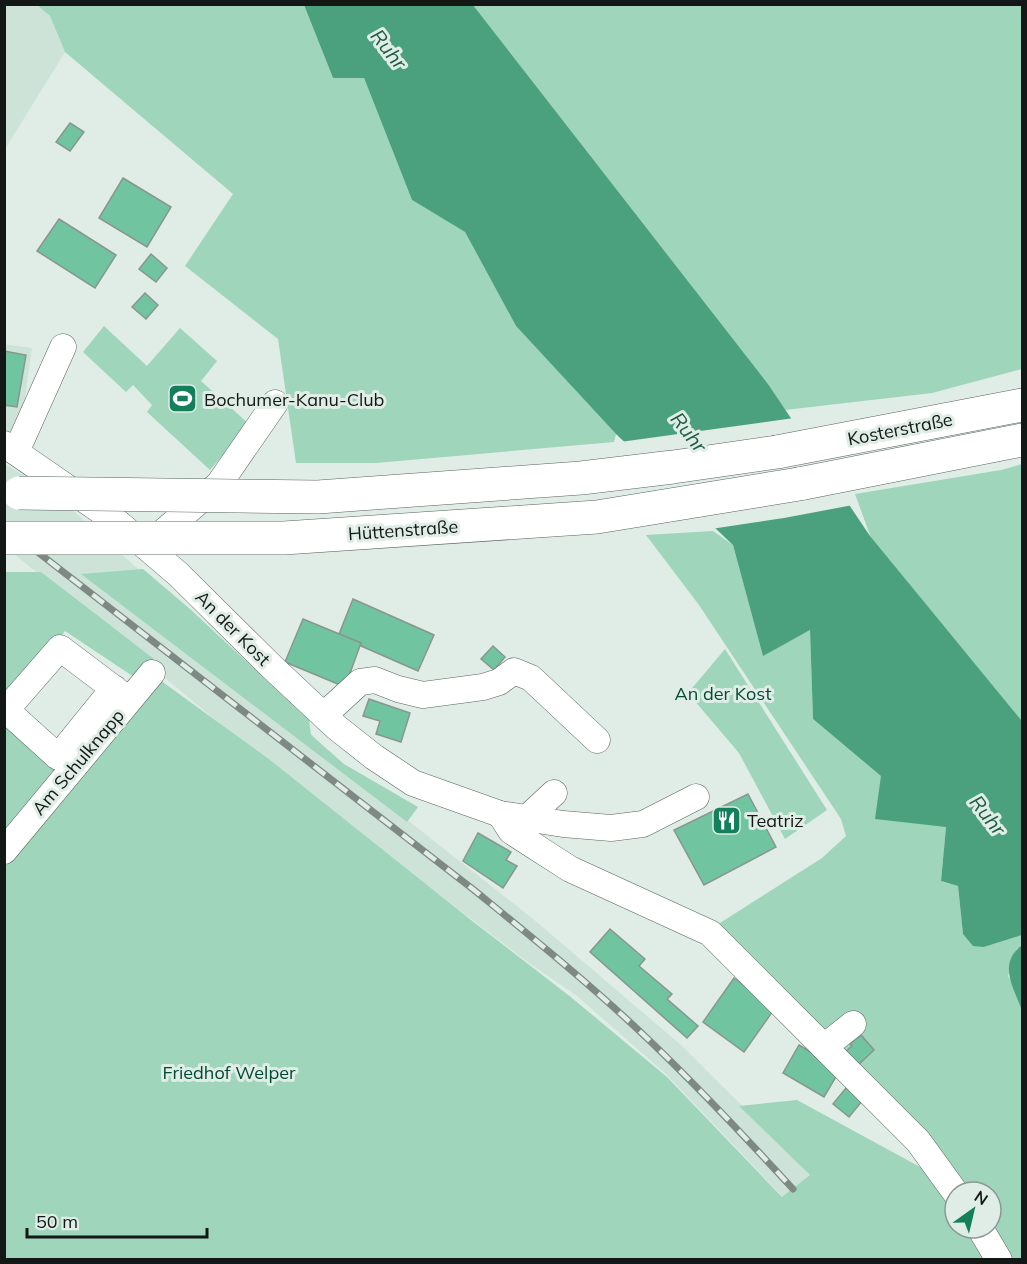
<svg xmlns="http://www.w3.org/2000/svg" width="1027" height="1264" viewBox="0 0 1027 1264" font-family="Mulish,sans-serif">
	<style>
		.built { fill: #cde3d8 }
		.green { fill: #9fd5bb }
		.water { fill: #4ba17d }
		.pier { fill: #dfede6 }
		.building { fill: #70c5a0; stroke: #89968f; stroke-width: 1.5 }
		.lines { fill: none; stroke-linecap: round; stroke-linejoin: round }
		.minor-casing { stroke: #58645e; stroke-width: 27 }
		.major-casing { stroke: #58645e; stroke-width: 34 }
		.minor { stroke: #fff; stroke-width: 26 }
		.major { stroke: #fff; stroke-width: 33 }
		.rail-casing { stroke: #7f8984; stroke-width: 7 }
		.rail { stroke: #dfede6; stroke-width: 4.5; stroke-dasharray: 14; stroke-linecap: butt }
		.major-bridge-casing { stroke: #58645e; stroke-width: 34; stroke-linecap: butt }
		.major-bridge { stroke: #fff; stroke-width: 33 }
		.labels { text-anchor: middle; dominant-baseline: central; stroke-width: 6; stroke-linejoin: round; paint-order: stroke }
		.poi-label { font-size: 18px; fill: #131816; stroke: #dfede6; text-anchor: start }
		.street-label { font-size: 18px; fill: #131816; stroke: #dfede6 }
		.park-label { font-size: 18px; fill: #014b34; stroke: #dfede6 }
		.water-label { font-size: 20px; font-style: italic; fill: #1c5d44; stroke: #dfede6 }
	</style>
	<rect width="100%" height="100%" fill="#dfede6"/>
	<g class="built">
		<polygon points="5,5 37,5 50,16 65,52 5,149"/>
		<polygon points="4,344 32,348 24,404 11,444 5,441"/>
		<polygon points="4,464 49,489 246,666 354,778 532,918 681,1045 798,1161 810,1176 783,1197 667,1075 577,996 529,963 346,824 207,713 59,590 5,547"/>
	</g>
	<g class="green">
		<polygon points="37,5 304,5 333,78 364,78 412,200 465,232 516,326 616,434 614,442 376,463 296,463 278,339 185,266 233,194 65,52 50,16"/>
		<polygon points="473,5 1022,5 1022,369 932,393 785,410 768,384"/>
		<polygon points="104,326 147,366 180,328 217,361 201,381 249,424 210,470 147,412 152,405 133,385 126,392 83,352"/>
		<polygon points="1022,464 1022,721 871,538 855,494 1001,470"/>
		<polygon points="713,531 733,545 763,655 810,630 813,719 882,776 946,827 941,881 958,886 963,934 984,947 1022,935 1022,945 1016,950 1008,976 1015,988 1022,1011 1022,1259 1002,1259 991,1228 991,1192 958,1192 712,928 822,858 846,836 841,819 699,605 646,535"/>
		<polygon points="143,569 190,609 309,720 311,735 344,764 418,807 407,822 81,574"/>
		<polygon points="5,572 41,572 154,659 137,679 65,631 5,713"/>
		<polygon points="725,649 827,810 785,839 739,753 688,693"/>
		<polygon points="160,680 270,760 471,920 572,998 667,1077 782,1197 810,1175 739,1106 797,1100 944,1180 955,1194 955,1228 978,1228 997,1260 5,1260 5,866"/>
		<polygon points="5,718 60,771 5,836"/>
	</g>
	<g class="water">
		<polygon points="304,5 473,5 768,384 870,536 1022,721 1022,935 984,947 973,946 963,934 958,886 941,881 946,827 875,819 881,776 813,719 810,630 763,656 733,545 616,434 516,326 465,232 412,200 364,78 333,78"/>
		<path d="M1022,945V1011C1014,987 997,965 1022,945Z"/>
	</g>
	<polygon class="pier" points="794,418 853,505 784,518 711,529 620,442"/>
	<g class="building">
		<polygon points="70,123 84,132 70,151 56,142"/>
		<polygon points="123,178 171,207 147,247 99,218"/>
		<polygon points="59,219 116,255 95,288 37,251"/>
		<polygon points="151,254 167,268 156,282 139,269"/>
		<polygon points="145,293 158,305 146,319 132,307"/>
		<polygon points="4,351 26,355 17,407 4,405"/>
		<polygon points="353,599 434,635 418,671 361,646 361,643 339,634"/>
		<polygon points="303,619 361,643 345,687 285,662"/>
		<polygon points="493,646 505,657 494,670 481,659"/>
		<polygon points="369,699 410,713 401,742 376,734 380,721 363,716"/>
		<polygon points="748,794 776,847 704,885 674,830"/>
		<polygon points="478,833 511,852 506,860 517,866 503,888 463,861"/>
		<polygon points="610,929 645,959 639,966 672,994 667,999 698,1026 687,1038 590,952"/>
		<polygon points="734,978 775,1008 744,1052 703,1022"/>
		<polygon points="861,1035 874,1050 856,1067 844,1053 852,1046 850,1044"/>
		<polygon points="799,1045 840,1070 824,1097 783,1073"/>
		<polygon points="846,1088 862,1101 849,1117 833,1104"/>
	</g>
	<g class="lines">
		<defs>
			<g id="minor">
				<polyline points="4,444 117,522 178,574 273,668 336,727 374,757 413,783 500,814 563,824 611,828 643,824 696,797"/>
				<polyline points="16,452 63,347"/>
				<polyline points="148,545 219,484 275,403"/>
				<polyline points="114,688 58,757 6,710 60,648 129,700"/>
				<polyline points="324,715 360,682 375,680 398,689 423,695 483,687 499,682 514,671 531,678 597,740"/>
				<polyline points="500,814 511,831 570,869 710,933 918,1141 955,1192"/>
				<polyline points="527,818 554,793"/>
				<polyline points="4,851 152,673"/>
				<polyline points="824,1047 853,1024"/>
				<polyline points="980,1228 999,1260"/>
			</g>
			<g id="major">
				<polyline points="777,452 1022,405"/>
				<polyline points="799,484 1022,440"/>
			</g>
		</defs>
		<use href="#minor" class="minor-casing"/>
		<use href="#major" class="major-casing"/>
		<use href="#minor" class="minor"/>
		<use href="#major" class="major"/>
		<defs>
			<path id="rail" d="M4,526L474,890C534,939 595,988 651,1042C700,1089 747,1139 793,1189"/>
		</defs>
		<use href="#rail" class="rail-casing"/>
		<use href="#rail" class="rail"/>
		<defs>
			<g id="major-bridge">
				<polyline points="19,493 318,497 581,478 673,467 777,452"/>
				<polyline points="4,538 284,538 597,517 799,484"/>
			</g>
		</defs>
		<use href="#major-bridge" class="major-bridge-casing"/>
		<use href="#major-bridge" class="major-bridge"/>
	</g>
	<defs>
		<symbol id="stadium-square" viewBox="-11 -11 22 22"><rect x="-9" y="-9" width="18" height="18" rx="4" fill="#137f5b" stroke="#dfede6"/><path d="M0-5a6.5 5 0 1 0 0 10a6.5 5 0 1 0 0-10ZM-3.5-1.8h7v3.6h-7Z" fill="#fff"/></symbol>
		<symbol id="restaurant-square" viewBox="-11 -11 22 22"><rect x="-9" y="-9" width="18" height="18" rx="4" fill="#137f5b" stroke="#dfede6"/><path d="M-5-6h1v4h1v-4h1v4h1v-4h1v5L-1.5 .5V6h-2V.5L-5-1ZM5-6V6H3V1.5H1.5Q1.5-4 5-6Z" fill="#fff"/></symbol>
	</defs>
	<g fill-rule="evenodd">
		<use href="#stadium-square" x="166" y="382" width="33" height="33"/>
		<use href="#restaurant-square" x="710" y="804" width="33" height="33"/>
	</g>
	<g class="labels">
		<g class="poi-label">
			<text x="204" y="399">Bochumer-Kanu-Club</text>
			<text x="747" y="820">Teatriz</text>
		</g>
		<g class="street-label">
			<text transform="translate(900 429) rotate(-11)">Kosterstraße</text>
			<text transform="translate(403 530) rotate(-4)">Hüttenstraße</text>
			<text transform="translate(233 628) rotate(45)">An der Kost</text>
			<text transform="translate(78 762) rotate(-50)">Am Schulknapp</text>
		</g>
		<g class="park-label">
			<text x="723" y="693">An der Kost</text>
			<text x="229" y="1072">Friedhof Welper</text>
		</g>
		<g class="water-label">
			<text transform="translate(389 49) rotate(52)">Ruhr</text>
			<text transform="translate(689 432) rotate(52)">Ruhr</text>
			<text transform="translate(988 815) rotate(52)">Ruhr</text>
		</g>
	</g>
	<rect width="1027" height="1264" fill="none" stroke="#131816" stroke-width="12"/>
	<g transform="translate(973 1210) rotate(34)"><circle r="28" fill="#dfede6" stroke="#8d9893" stroke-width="1.5"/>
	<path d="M0-4.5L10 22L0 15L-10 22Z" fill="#137f5b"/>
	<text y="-9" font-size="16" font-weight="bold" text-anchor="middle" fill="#131816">N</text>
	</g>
	<path d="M27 1228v9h180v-9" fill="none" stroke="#131816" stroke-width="3"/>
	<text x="36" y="1228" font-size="18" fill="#131816" stroke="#dfede6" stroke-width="4.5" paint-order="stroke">50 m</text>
</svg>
